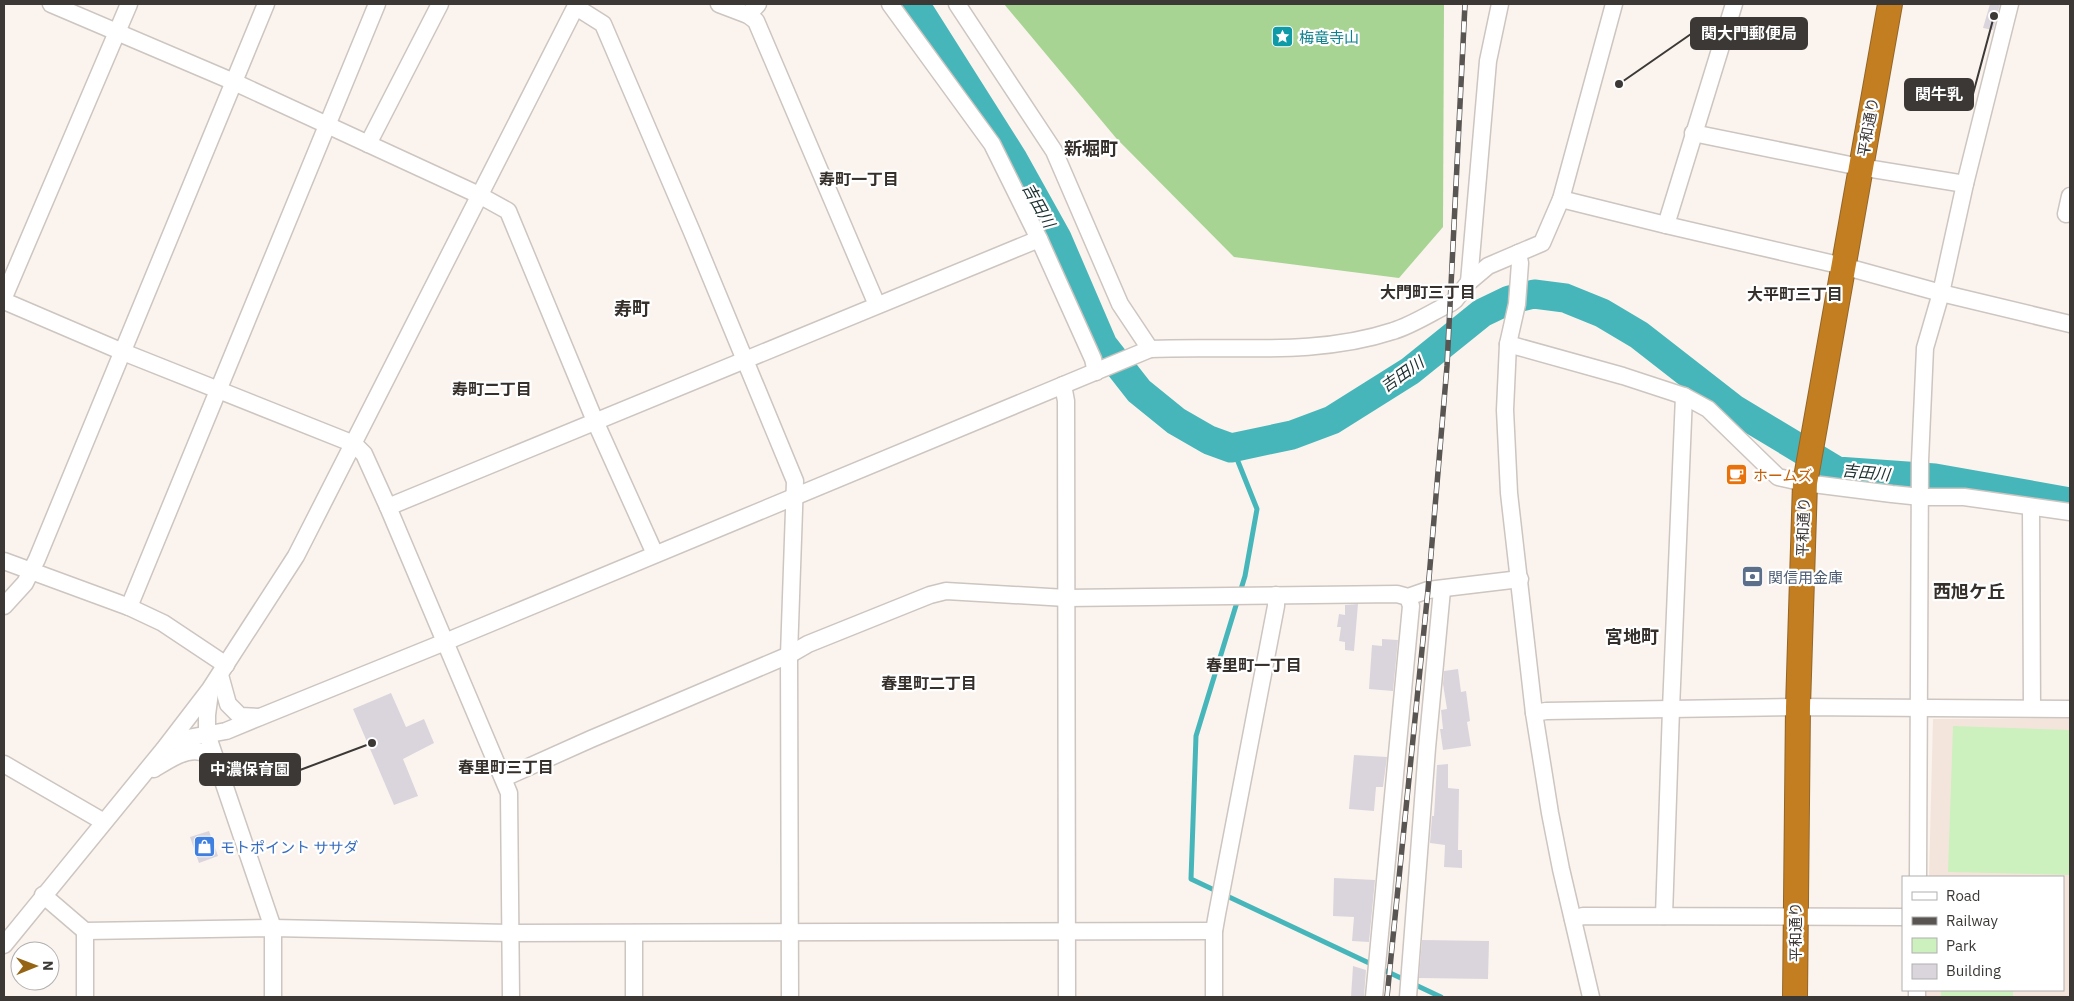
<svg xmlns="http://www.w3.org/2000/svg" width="2074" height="1001" viewBox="0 0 2074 1001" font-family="'IBM Plex Sans','Noto Sans JP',sans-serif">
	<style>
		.built { fill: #f4e5dc }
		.green { fill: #cdf0bf }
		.forest { fill: #a7d393 }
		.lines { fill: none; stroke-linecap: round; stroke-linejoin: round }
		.stream { stroke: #47b6ba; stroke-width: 5 }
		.river { stroke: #47b6ba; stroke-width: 29 }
		.building { fill: #dad5dd }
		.minor-casing { stroke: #cdc5c0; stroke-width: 19 }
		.highway-casing { stroke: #936628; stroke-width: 26 }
		.minor { stroke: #fff; stroke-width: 16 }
		.highway { stroke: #c37e21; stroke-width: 24 }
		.rail-casing { stroke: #585552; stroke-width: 5.5 }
		.rail { stroke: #fff; stroke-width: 4; stroke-dasharray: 11; stroke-linecap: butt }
		.labels { text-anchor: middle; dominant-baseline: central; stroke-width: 4.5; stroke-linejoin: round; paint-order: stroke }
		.culture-label { font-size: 15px; fill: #0d838f; stroke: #fff; text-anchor: start }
		.street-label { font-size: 15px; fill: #3b3836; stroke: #fff }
		.food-label { font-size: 15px; fill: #c56008; stroke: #fff; text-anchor: start }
		.service-label { font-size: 15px; fill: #4e5e75; stroke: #fff; text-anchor: start }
		.shop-label { font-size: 15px; fill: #366cbe; stroke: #fff; text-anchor: start }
		.neighbourhood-label { font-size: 16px; font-weight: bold; fill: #36302c; stroke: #fff }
		.water-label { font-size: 16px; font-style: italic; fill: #1b2f30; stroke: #fff }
		.quarter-label { font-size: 18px; font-weight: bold; fill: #36302c; stroke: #fff }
		.leader { fill: none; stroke: #3b3836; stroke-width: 2 }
		.callout-dot { fill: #3b3836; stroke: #fff; stroke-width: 2 }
		.callout { fill: #3b3836; stroke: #3b3836; stroke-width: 2 }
		.callout-label { font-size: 16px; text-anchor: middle; font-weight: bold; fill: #fff }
	</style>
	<rect width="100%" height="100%" fill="#fbf4ee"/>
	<polygon class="built" points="2070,718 2070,997 1926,997 1926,990 2063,990 2063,877 1929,877 1933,719"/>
	<g class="green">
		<polygon points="1953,726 2070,730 2070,875 1948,872"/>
		<rect x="1941" y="990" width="72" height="7"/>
	</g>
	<polygon class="forest" points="1004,4 1444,4 1443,227 1399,278 1234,257 1116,138"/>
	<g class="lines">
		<polyline class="stream" points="1231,448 1237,459 1257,509 1245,576 1196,736 1191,879 1441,997"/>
		<polyline class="river" points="915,4 1013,159 1057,238 1103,345 1139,391 1176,421 1209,440 1231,448 1292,435 1332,420 1410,371 1482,313 1509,300 1534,294 1565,298 1602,313 1639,335 1734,409 1837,471 1935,478 2070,502"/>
	</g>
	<g class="building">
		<polygon points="1990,4 2000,4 1993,30 1983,28"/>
		<polygon points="1358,604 1354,651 1345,650 1345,642 1339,641 1341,627 1337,627 1339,614 1345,615 1345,605"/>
		<polygon points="1382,639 1398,640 1393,691 1369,689 1372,645 1382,646"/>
		<polygon points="1458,669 1461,692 1466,691 1470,721 1467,722 1471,746 1443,750 1440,729 1443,729 1441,710 1447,709 1443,684 1444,671"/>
		<polygon points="391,693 406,727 424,719 434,743 403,759 418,796 394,805 353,709"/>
		<polygon points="1354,755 1387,757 1383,787 1376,787 1374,811 1349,809"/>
		<polygon points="1448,764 1448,788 1459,789 1458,850 1462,850 1462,868 1444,867 1445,845 1430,843 1432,816 1434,816 1437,765"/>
		<polygon points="209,831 218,856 199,863 190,837"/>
		<polygon points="1334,878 1375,880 1369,942 1352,941 1354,917 1333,916"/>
		<polygon points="1422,940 1489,941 1488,979 1419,978"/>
		<polygon points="1353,966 1366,970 1364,997 1351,997"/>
	</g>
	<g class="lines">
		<defs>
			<g id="minor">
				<polyline points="51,4 234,82 479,195 508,211 595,421 655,554"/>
				<polyline points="719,4 748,15 756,21 877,305"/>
				<polyline points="890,4 992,144 1039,239 1093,359 1096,372"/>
				<polyline points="957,4 1054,151 1120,304 1150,349"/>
				<polyline points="576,7 603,24 692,232 795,481 789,655 790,997"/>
				<polyline points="748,15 758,4"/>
				<polyline points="1693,133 1860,167 1965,184"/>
				<polyline points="368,144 440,4"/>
				<polyline points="1561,199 1666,225 1843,266 1941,293 2070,324"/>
				<polyline points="2066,214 2070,196"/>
				<polyline points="1666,225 1734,4"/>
				<polyline points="1518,253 1520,263 1517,304 1508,344 1505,410 1509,493 1534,713 1550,813 1561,869 1591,997"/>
				<polyline points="1469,282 1488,61 1500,4"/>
				<polyline points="4,297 129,4"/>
				<polyline points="4,301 123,352 354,444 364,454 388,507 509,793 511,997"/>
				<polyline points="1508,344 1623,376 1684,396 1708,409 1778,477 1805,483 1892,494 1921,497 1964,497 2070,512"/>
				<polyline points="1063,385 1066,401 1067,997"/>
				<polyline points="388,507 1039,239"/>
				<polyline points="2031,507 2032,708"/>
				<polyline points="4,561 129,607 163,623 226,665"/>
				<polyline points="4,606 25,583 37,559 266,4"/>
				<polyline points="129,607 377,4"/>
				<polyline points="220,675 228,704 240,716 259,717"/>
				<polyline points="210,692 207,715 207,734 273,928 273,997"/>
				<polyline points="1534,713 1546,711 1798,707 2070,709"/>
				<path d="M171,741L226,731L260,717L445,642L1150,349C1230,345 1314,357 1393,331C1413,325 1432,312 1451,303L1455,300L1469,282L1488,266L1542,243L1561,199L1614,4"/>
				<polyline points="4,764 104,822"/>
				<path d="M154,769C167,761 185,748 201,752C206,752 211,757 215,760"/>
				<polyline points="504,778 591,739 789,655 808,644 930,595 946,591 1066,598 1397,594 1408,597 1428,590 1520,579"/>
				<polyline points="1918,877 1920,461 1925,348 1941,293 1965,184 2010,4"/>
				<polyline points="43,895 85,931 273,928 511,933 1214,931"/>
				<polyline points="1664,916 1671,709 1684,396"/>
				<polyline points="1573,919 1583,916 1903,917"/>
				<polyline points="85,931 85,997"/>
				<polyline points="4,945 164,749 210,689 296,556 577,4"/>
				<polyline points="634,997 634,933"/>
				<polyline points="1214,997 1214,931 1217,914 1276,606 1276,595"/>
				<polyline points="1374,997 1411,606 1408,597"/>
				<polyline points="1408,997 1427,748 1442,590"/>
				<polyline points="1917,997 1917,990"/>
			</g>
			<polyline id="highway" points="1795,997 1798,707 1805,483 1890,4"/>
		</defs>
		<use href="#minor" class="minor-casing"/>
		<use href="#highway" class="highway-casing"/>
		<use href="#minor" class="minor"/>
		<use href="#highway" class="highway"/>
		<defs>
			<polyline id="rail" points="1387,997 1428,590 1447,366 1465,4"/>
		</defs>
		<use href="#rail" class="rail-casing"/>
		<use href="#rail" class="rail"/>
	</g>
	<defs>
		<symbol id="sight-square" viewBox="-11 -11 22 22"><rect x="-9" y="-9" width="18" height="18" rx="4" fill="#0f9aa8" stroke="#fff"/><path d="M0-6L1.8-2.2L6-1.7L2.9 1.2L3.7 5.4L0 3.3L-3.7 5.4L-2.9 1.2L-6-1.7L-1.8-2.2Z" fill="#fff"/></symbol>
		<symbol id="cafe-square" viewBox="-11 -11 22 22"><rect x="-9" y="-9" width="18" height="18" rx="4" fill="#e8710a" stroke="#fff"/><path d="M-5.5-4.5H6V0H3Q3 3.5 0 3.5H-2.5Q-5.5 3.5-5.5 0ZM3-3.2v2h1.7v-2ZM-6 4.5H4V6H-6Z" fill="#fff"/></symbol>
		<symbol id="bank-square" viewBox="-11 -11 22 22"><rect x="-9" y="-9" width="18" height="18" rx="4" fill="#5c6f8a" stroke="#fff"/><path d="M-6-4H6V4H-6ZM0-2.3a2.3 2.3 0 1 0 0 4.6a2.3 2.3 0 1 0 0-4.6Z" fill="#fff"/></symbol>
		<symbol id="shop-square" viewBox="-11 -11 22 22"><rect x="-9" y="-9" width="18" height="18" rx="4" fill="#3f7fe0" stroke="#fff"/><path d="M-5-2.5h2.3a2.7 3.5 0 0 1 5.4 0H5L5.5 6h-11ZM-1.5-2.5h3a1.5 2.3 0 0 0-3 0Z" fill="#fff"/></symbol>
	</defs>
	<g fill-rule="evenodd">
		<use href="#sight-square" x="1270" y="24" width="25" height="25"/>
		<use href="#cafe-square" x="1724" y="462" width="25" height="25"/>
		<use href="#bank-square" x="1740" y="564" width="25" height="25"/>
		<use href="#shop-square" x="192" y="834" width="25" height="25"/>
	</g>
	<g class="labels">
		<g class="culture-label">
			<text x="1299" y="37">梅竜寺山</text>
		</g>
		<g class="street-label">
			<text transform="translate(1868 127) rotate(-80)">平和通り</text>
			<text transform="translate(1803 527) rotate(-88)">平和通り</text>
			<text transform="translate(1795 932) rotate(-90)">平和通り</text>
		</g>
		<g class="food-label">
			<text x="1753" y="475">ホームズ</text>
		</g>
		<g class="service-label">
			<text x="1768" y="577">関信用金庫</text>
		</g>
		<g class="shop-label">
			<text x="220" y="847">モトポイント ササダ</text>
		</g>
		<g class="neighbourhood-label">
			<text x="859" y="179">寿町一丁目</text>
			<text x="1428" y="292">大門町三丁目</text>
			<text x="1795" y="294">大平町三丁目</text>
			<text x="492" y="389">寿町二丁目</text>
			<text x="1254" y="665">春里町一丁目</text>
			<text x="929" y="683">春里町二丁目</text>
			<text x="506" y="767">春里町三丁目</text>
		</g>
		<g class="water-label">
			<text transform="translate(1039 205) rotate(61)">吉田川</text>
			<text transform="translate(1402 374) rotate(-35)">吉田川</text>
			<text transform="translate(1866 472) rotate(6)">吉田川</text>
		</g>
		<g class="quarter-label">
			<text x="1091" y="148">新堀町</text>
			<text x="632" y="308">寿町</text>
			<text x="1969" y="591">西旭ケ丘</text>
			<text x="1632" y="636">宮地町</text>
		</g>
	</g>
	<path class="leader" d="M1619 84L1691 34M1994 16L1973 94M372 743L300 770"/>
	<g class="callout-dot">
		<circle cx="1619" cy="84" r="5"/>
		<circle cx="1994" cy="16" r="5"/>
		<circle cx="372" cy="743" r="5"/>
	</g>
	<g class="callout">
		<rect x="1691" y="18" width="116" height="31" rx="5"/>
		<rect x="1905" y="79" width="68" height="31" rx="5"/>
		<rect x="200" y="754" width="100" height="31" rx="5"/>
	</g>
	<g class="callout-label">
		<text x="1749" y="39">関大門郵便局</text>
		<text x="1939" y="100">関牛乳</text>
		<text x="250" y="775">中濃保育園</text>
	</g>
	<rect width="2074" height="1001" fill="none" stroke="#3b3836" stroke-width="10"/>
	<rect x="1902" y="876" width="162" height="115" fill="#ffffff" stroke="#b1afaf"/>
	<rect x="1912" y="892" width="25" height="8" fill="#ffffff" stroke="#b1afaf"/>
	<text x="1946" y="901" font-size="15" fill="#3b3836">Road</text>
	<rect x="1912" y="917" width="25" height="8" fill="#585552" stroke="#b1afaf"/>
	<text x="1946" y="926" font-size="15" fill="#3b3836">Railway</text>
	<rect x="1912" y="938" width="25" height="15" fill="#cdf0bf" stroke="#b1afaf"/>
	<text x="1946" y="951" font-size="15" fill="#3b3836">Park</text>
	<rect x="1912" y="964" width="25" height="15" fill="#dad5dd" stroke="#b1afaf"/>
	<text x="1946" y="976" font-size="15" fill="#3b3836">Building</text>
	<g transform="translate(35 966) rotate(89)"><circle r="24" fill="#ffffff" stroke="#b1afaf"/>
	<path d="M0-4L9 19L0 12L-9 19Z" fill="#956515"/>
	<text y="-8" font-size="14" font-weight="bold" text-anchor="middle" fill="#3b3836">N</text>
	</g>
</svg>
